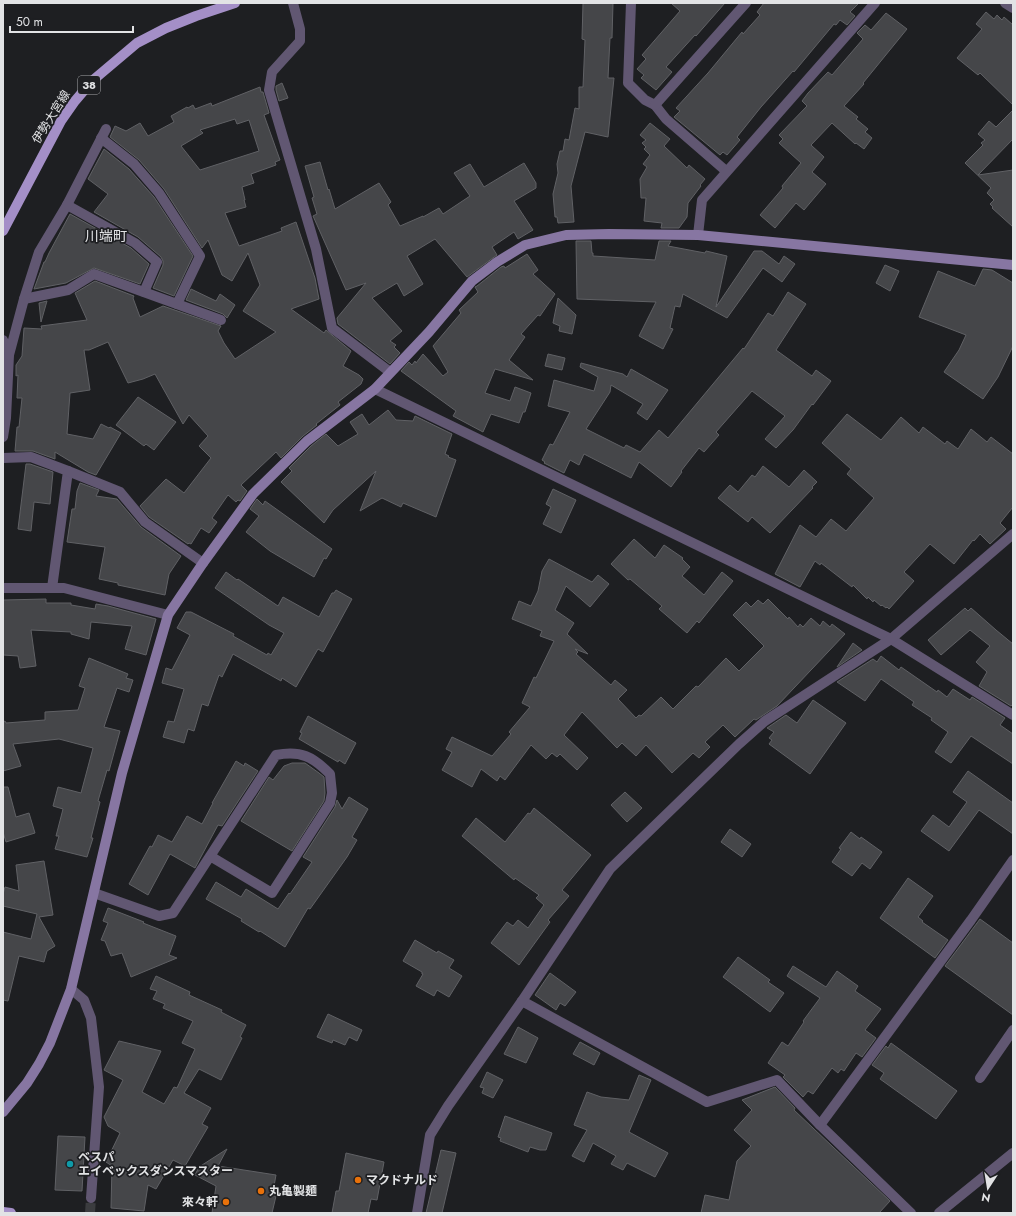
<svg xmlns="http://www.w3.org/2000/svg" width="1016" height="1216" viewBox="0 0 1016 1216" font-family="Jost,'Noto Sans JP',sans-serif">
	<style>
		.building { fill: #454649; stroke: #606165; fill-rule: evenodd }
		.lines { fill: none; stroke-linecap: round; stroke-linejoin: round }
		.street-tunnel { stroke: #3b3c3f; stroke-width: 10; stroke-dasharray: 10 5; stroke-linecap: butt }
		.street { stroke: #615772; stroke-width: 10 }
		.secondary { stroke: #8776a2; stroke-width: 10 }
		.primary { stroke: #a48fc7; stroke-width: 10 }
		.culture-dot { fill: #0f9aa8; stroke: #1e1f22; stroke-width: 1.5 }
		.food-dot { fill: #e8710a; stroke: #1e1f22; stroke-width: 1.5 }
		.labels { text-anchor: middle; dominant-baseline: central; stroke-width: 3.5; stroke-linejoin: round; paint-order: stroke }
		.shield { fill: #1e1f22; stroke: #a7a8aa; stroke-width: 1 }
		.shield-label { font-size: 11px; font-weight: bold; fill: #e2e3e5 }
		.street-label { font-size: 12px; fill: #e2e3e5; stroke: #1e1f22 }
		.poi-label { font-size: 12px; font-weight: bold; fill: #e2e3e5; stroke: #1e1f22; text-anchor: start }
		.quarter-label { font-size: 14px; fill: #e2e3e5; stroke: #1e1f22 }
	</style>
	<rect width="100%" height="100%" fill="#1e1f22"/>
	<g class="building">
		<polygon points="583,3 613,3 612,38 610,38 608,78 614,78 608,137 585,132 571,186 574,222 558,223 557,217 555,217 553,194 558,173 557,164 560,151 563,151 565,139 569,140 575,108 579,109 579,87 583,87 585,40 582,39"/>
		<polygon points="671,3 725,3 696,36 695,35 666,67 672,72 656,90 641,78 644,75 637,69 646,59 642,55 680,11"/>
		<polygon points="764,3 859,3 850,12 855,16 847,25 840,20 836,25 834,24 794,72 793,71 761,107 737,137 740,140 727,155 723,152 720,155 674,117 680,111 676,108 708,73 742,32 743,34 760,15 757,12"/>
		<polygon points="986,12 994,19 997,15 1002,20 1004,17 1013,25 1013,105 980,73 978,75 957,58 982,29 976,24"/>
		<polygon points="886,13 907,29 863,83 864,84 844,106 858,117 856,119 868,129 865,132 872,138 864,149 856,143 855,144 832,123 811,145 824,157 812,172 826,184 804,210 796,203 775,228 760,215 783,188 782,186 801,163 779,143 783,139 779,135 807,106 802,101 808,93 828,72 832,75 863,39 857,33 865,25 871,30"/>
		<polygon points="282,83 288,98 279,101 276,90 276,86"/>
		<path d="M260,87L261,92H263L269,113L264,115L280,160L275,162L276,165L251,174L254,183L242,187L245,200H244L246,207L225,213L239,246L282,231L281,228L296,222L315,278L319,299L291,309L324,333L326,330L351,351L343,366L359,375L363,379L361,384L338,402L340,405L316,424L317,425L303,436L281,458L276,452L241,485L247,491L240,501L238,500L236,502L228,495L212,518L217,522L209,533L201,528L191,544L189,543L188,544L149,517L140,506L166,479L184,493L211,458L199,446L208,436L189,415L183,424L155,374L143,379L128,383L108,342L89,350H84L90,390L70,393L67,434L93,439L101,424L109,428L110,427L121,433L96,475L88,472L55,452V459L33,451H15L17,427H19L22,398H17L18,375L16,376V365L22,356L24,328L42,329L41,326L87,320L75,293L95,281L134,296L133,298L140,317L163,306L221,326L218,331L224,343L235,359L276,332L243,311L260,285L248,253L232,281L222,275L208,240L202,248L164,189L139,160L110,137L115,126L126,131L140,123L148,136L174,122L171,116L187,107L188,108L193,105L195,109L211,103L212,106ZM235,119L237,124L249,120L259,151L200,170L181,146L203,133L200,130Z"/>
		<polygon points="1013,110 1013,139 978,175 1013,170 1013,227 992,208 993,207 990,204 994,200 987,193 991,188 965,163 983,145 981,143 985,140 978,134 989,121 996,127"/>
		<polygon points="650,123 670,139 664,146 687,168 689,165 705,179 700,185 701,186 688,203 687,217 679,228 661,228 662,223 644,221 646,198 641,198 640,179 647,167 643,164 650,155 644,149 646,147 642,143 646,140 640,135"/>
		<polygon points="104,149 129,169 154,197 193,256 174,296 153,288 163,265 163,261 161,257 138,237 94,212 108,194 88,179"/>
		<polygon points="320,162 328,190 329,189 335,209 379,183 391,202 388,205 400,226 423,216 423,217 439,208 443,214 470,196 454,173 470,164 484,187 524,163 536,183 536,188 514,201 533,230 518,239 514,232 492,247 497,255 467,277 435,239 407,256 423,284 404,296 397,283 372,298 402,331 390,341 396,345 394,347 400,353 390,364 338,324 337,318 366,283 346,290 313,216 317,214 312,198 314,197 305,166"/>
		<polygon points="70,214 131,248 149,264 140,284 94,268 66,283 34,289 44,262 45,262 49,253"/>
		<polygon points="576,241 591,241 592,253 593,253 593,256 655,260 659,241 671,241 668,246 705,253 706,251 727,256 716,307 754,251 762,251 779,264 784,256 795,264 782,282 763,268 727,318 683,294 680,307 675,306 670,328 673,329 663,349 639,336 656,302 577,299"/>
		<polygon points="527,254 538,270 533,274 555,294 540,316 538,315 521,334 525,337 509,360 533,380 495,369 485,393 510,401 515,387 531,393 525,412 523,412 519,423 491,414 483,432 453,416 456,411 401,371 409,362 412,365 415,361 416,363 423,354 443,376 448,372 433,346 461,313 459,310 478,292 475,287 477,286 501,267 504,266 505,268"/>
		<polygon points="885,265 899,271 890,291 876,283"/>
		<polygon points="983,269 992,270 1013,283 1013,346 998,377 983,399 944,372 959,350 966,335 919,317 938,271 975,286"/>
		<polygon points="191,289 216,301 220,294 235,305 227,318 223,314 186,300"/>
		<polygon points="788,292 806,304 776,350 812,376 816,370 831,381 813,405 812,404 793,430 776,448 765,439 785,416 752,391 716,432 719,435 704,452 699,448 681,471 682,472 671,487 639,462 631,478 584,454 579,465 570,460 564,473 544,463 545,462 542,460 550,444 553,445 570,412 548,406 554,380 594,391 598,377 580,367 581,363 623,374 627,377 631,369 668,390 647,420 637,413 643,404 611,385 610,392 586,429 624,448 626,445 640,452 659,430 668,438 743,348 744,349 768,313 773,316"/>
		<polygon points="558,298 576,315 572,334 559,331 560,326 553,323"/>
		<polygon points="47,301 41,322 39,303"/>
		<polygon points="548,354 565,358 562,370 545,366"/>
		<polygon points="138,397 176,422 154,450 146,444 144,446 116,425"/>
		<polygon points="388,410 396,420 413,421 415,416 452,434 445,454 449,456 448,457 456,460 436,517 403,503 401,507 382,498 360,511 376,471 333,510 324,523 281,482 292,471 289,468 311,446 326,434 338,446 358,434 350,422 362,414 369,425"/>
		<polygon points="847,414 881,440 901,417 919,433 923,427 945,444 947,441 958,449 971,429 987,442 991,437 1013,454 1013,507 1000,523 1006,529 990,544 980,534 974,541 973,540 954,564 930,544 904,572 914,581 889,609 887,607 886,608 882,605 881,606 874,600 873,602 868,597 867,599 853,585 852,587 821,563 820,565 815,561 800,587 775,574 800,525 816,537 831,519 846,531 874,498 847,474 851,469 822,443"/>
		<polygon points="26,464 30,464 53,472 50,504 34,502 31,531 18,529"/>
		<polygon points="763,466 789,487 804,470 817,482 812,487 813,488 770,533 752,517 748,522 718,498 730,485 738,492 752,475 755,477"/>
		<polygon points="80,483 99,490 96,496 117,499 141,527 181,556 169,574 165,595 118,585 118,583 99,579 105,547 67,542 72,509 75,509 77,491"/>
		<polygon points="553,489 576,500 561,533 543,524 551,507 546,504"/>
		<polygon points="257,499 263,505 265,501 332,549 326,559 324,558 314,577 270,551 246,532 259,516 250,509"/>
		<polygon points="634,539 655,558 664,545 683,558 682,559 690,567 682,576 704,595 722,572 733,581 699,623 697,621 687,633 659,609 662,606 630,579 628,580 611,564"/>
		<polygon points="549,559 592,582 598,575 609,584 590,607 566,586 555,610 574,623 567,634 588,654 575,649 578,652 576,654 611,685 615,680 627,690 618,699 636,718 639,715 641,716 661,697 673,709 696,686 698,687 726,658 739,671 764,646 733,615 746,602 751,607 758,600 763,604 768,599 788,619 789,617 798,627 800,624 803,627 811,618 820,626 823,621 830,627 832,624 845,634 777,706 756,720 754,719 735,737 723,725 705,742 710,747 699,758 693,753 672,773 646,745 636,756 622,743 617,748 582,712 564,735 588,758 577,770 560,754 557,757 552,753 546,759 531,745 505,780 500,776 497,781 481,769 472,787 442,770 452,752 446,749 452,737 492,756 511,734 509,732 530,707 522,703 534,677 536,678 554,641 540,636 542,631 512,619 519,601 531,606 538,591 542,571"/>
		<polygon points="226,572 237,580 238,579 278,606 283,597 319,617 332,593 334,593 336,590 352,599 323,652 318,649 296,687 282,678 281,681 233,654 222,677 219,675 208,706 202,704 194,731 188,729 184,743 163,737 168,721 174,722 184,689 162,683 166,668 172,670 190,635 177,628 186,612 191,612 234,634 233,636 267,655 268,653 271,655 284,633 269,625 215,588"/>
		<polygon points="46,599 46,603 71,603 71,605 95,609 96,604 108,606 156,619 146,655 125,649 132,626 91,622 89,639 71,634 71,632 31,630 36,666 20,668 18,656 3,655 3,600"/>
		<polygon points="965,608 968,611 971,608 996,630 1013,644 1013,704 1011,706 979,686 987,672 976,662 990,646 970,630 941,655 928,640"/>
		<polygon points="853,643 862,650 837,667"/>
		<polygon points="881,656 899,670 901,667 937,692 938,690 947,697 953,689 970,700 972,697 1005,718 1000,725 1013,734 1013,764 971,736 951,763 935,752 948,732 931,720 932,718 912,705 914,702 881,679 865,701 837,682 873,659 877,662"/>
		<polygon points="89,658 128,674 126,678 133,680 129,692 117,688 104,727 120,731 109,771 107,770 98,801 100,802 91,838 93,838 87,857 55,849 59,836 56,836 63,809 53,806 58,787 81,793 93,748 59,739 13,744 21,766 3,771 3,722 5,721 6,723 45,720 45,712 78,710 85,688 79,686"/>
		<polygon points="813,700 846,723 810,774 769,744 772,740 769,738 774,732 767,728 786,715 797,723"/>
		<polygon points="308,716 356,743 345,764 339,760 338,762 299,739 302,733 300,732"/>
		<polygon points="236,761 244,766 245,763 258,771 222,826 218,825 195,868 170,854 148,895 129,884 150,846 152,847 158,835 172,842 187,816 202,824 213,803 212,803"/>
		<polygon points="292,763 305,763 319,773 324,777 325,793 324,801 292,851 241,821 269,777 273,780 284,766"/>
		<polygon points="968,771 1013,803 1013,834 979,810 949,851 921,831 933,815 949,827 967,802 953,792"/>
		<polygon points="3,787 8,787 16,817 29,813 35,833 6,842 3,832"/>
		<polygon points="625,792 642,808 627,822 611,805"/>
		<polygon points="349,797 368,809 352,837 357,840 347,857 310,909 308,908 285,947 260,931 259,932 241,921 242,919 206,899 216,882 241,897 246,889 278,909 289,893 290,894 312,862 303,857 335,807 337,800 342,809"/>
		<polygon points="534,808 591,855 562,890 569,896 548,920 550,922 519,965 491,943 507,922 513,926 518,920 528,928 544,905 536,898 539,895 515,878 514,880 462,836 476,818 505,842 528,813 530,814"/>
		<polygon points="730,829 751,844 742,857 721,842"/>
		<polygon points="851,832 860,839 861,837 882,852 870,869 862,863 852,876 832,862 841,849 839,848"/>
		<polygon points="44,861 53,915 39,917 55,946 47,951 44,962 19,956 8,1001 3,1000 3,932 31,939 37,914 3,906 3,894 5,887 19,891 16,865"/>
		<polygon points="908,878 933,896 918,917 923,921 922,922 948,940 935,958 880,918"/>
		<polygon points="108,908 144,922 143,923 176,936 169,955 177,958 131,977 122,953 111,956 105,941 101,940 108,923 103,921"/>
		<polygon points="980,919 1013,943 1013,1015 945,966"/>
		<polygon points="415,940 437,953 438,951 454,960 449,968 462,976 449,997 437,990 434,996 416,986 423,974 422,974 422,972 403,961"/>
		<polygon points="738,957 770,980 768,982 784,993 770,1012 723,977"/>
		<polygon points="793,966 826,987 837,971 858,986 855,991 881,1009 865,1030 876,1038 862,1057 856,1053 844,1071 841,1069 838,1073 832,1068 813,1094 808,1091 803,1097 783,1077 785,1075 768,1063 782,1042 788,1046 804,1022 803,1021 820,998 787,976"/>
		<polygon points="550,973 576,992 565,1006 560,1003 556,1010 535,995"/>
		<polygon points="156,976 190,992 189,995 222,1010 221,1012 246,1025 240,1037 242,1038 221,1080 199,1069 184,1093 211,1108 202,1124 208,1127 185,1166 173,1160 156,1189 148,1185 144,1211 111,1208 112,1166 106,1162 120,1133 108,1126 104,1117 123,1080 104,1070 119,1041 161,1051 142,1092 164,1104 174,1087 177,1088 195,1049 182,1043 193,1021 163,1008 165,1004 153,999 157,991 150,989"/>
		<polygon points="328,1014 362,1030 357,1041 349,1037 345,1045 333,1040 332,1043 317,1037"/>
		<polygon points="518,1027 538,1038 526,1063 504,1054"/>
		<polygon points="580,1042 600,1053 594,1065 573,1054"/>
		<polygon points="891,1043 957,1091 936,1119 880,1079 884,1073 872,1065 886,1046 888,1048"/>
		<polygon points="487,1072 503,1080 493,1098 482,1093 484,1088 480,1087"/>
		<polygon points="639,1075 651,1080 629,1132 668,1153 655,1177 627,1163 623,1170 611,1164 616,1156 593,1143 584,1162 572,1156 587,1130 574,1125 587,1092 601,1097 629,1100"/>
		<polygon points="775,1087 795,1108 794,1110 890,1201 879,1213 701,1213 705,1195 729,1200 737,1161 751,1146 734,1130 752,1110 742,1100"/>
		<polygon points="505,1116 552,1133 546,1150 540,1150 530,1147 528,1152 500,1141 501,1138 498,1137"/>
		<polygon points="58,1136 85,1137 82,1191 55,1190"/>
		<polygon points="227,1149 218,1166 276,1175 274,1186 276,1187 274,1196 276,1196 272,1213 212,1213 216,1186 195,1175 199,1167"/>
		<polygon points="441,1150 456,1153 442,1213 426,1213"/>
		<polygon points="346,1153 384,1162 377,1200 371,1199 368,1213 332,1213 336,1191 339,1191"/>
	</g>
	<g class="lines">
		<polyline class="street-tunnel" points="90,1213 91,1198"/>
		<g class="street">
			<polyline points="293,3 300,29 300,41 272,72 269,90 316,249 332,328 390,372"/>
			<polyline points="631,3 628,83 645,100 655,105 666,119 726,171"/>
			<polyline points="1005,3 1013,8"/>
			<polyline points="655,105 746,3"/>
			<polyline points="101,138 134,164 159,193 200,256 177,304"/>
			<polyline points="67,205 135,243 157,262 144,292"/>
			<polyline points="698,235 702,200 875,3"/>
			<polyline points="24,299 68,290 94,274 221,320"/>
			<polyline points="3,340 9,355 6,418 3,437"/>
			<polyline points="9,355 24,299 39,252 67,205 106,129"/>
			<polyline points="375,389 891,639 1013,715"/>
			<polyline points="3,458 31,457 68,471 52,588"/>
			<polyline points="68,471 120,492 145,522 203,563"/>
			<polyline points="3,588 64,588 168,615"/>
			<path d="M94,893L159,916L173,913L276,755C301,750 313,757 330,774L332,793L330,803L272,893L210,856"/>
			<polyline points="71,989 84,1000 91,1018 99,1087 91,1198"/>
			<polyline points="522,1001 707,1102 777,1080 820,1125 911,1213"/>
			<polyline points="980,1078 1013,1030"/>
			<polyline points="820,1125 971,920 1013,860"/>
			<polyline points="417,1213 430,1135 448,1106 522,1001 610,869 739,744 765,721 891,639 1013,534"/>
			<polyline points="939,1213 1013,1153"/>
		</g>
		<polyline class="secondary" points="3,1112 27,1083 39,1064 50,1043 71,989 122,773 168,615 203,563 253,494 307,441 375,389 429,332 472,281 497,262 525,245 566,235 609,234 698,235 1013,265"/>
		<g class="primary">
			<polyline points="3,231 61,121 75,101 92,81 137,43 166,28 196,16 235,3"/>
			<polyline points="3,1212 11,1213"/>
		</g>
	</g>
	<circle class="culture-dot" cx="70" cy="1164" r="4"/>
	<g class="food-dot">
		<circle cx="358" cy="1180" r="4"/>
		<circle cx="261" cy="1191" r="4"/>
		<circle cx="226" cy="1202" r="4"/>
	</g>
	<g class="labels">
		<rect class="shield" x="78" y="76" width="22" height="18" rx="3"/>
		<g class="shield-label">
			<text x="89" y="85">38</text>
		</g>
		<g class="street-label">
			<text transform="translate(51 117) rotate(-58)">伊勢大宮線</text>
		</g>
		<g class="poi-label">
			<text x="78" y="1157">ベスパ<tspan x="78" dy="14">エイベックスダンスマスター</tspan></text>
			<text x="366" y="1180">マクドナルド</text>
			<text x="269" y="1191">丸亀製麺</text>
			<text x="218" y="1202" text-anchor="end">來々軒</text>
		</g>
		<g class="quarter-label">
			<text x="106" y="236">川端町</text>
		</g>
	</g>
	<rect width="1016" height="1216" fill="none" stroke="#e2e3e5" stroke-width="8"/>
	<g transform="translate(988 1188) rotate(192)" stroke="#1e1f22" stroke-width="3" paint-order="stroke">
	<path d="M0-3L7 15L0 10L-7 15Z" fill="#e2e3e5"/>
	<text y="-6" font-size="11" font-weight="bold" text-anchor="middle" fill="#e2e3e5">N</text>
	</g>
	<path d="M10 26v6h123v-6" fill="none" stroke="#e2e3e5" stroke-width="2"/>
	<text x="16" y="26" font-size="12" fill="#e2e3e5" stroke="#1e1f22" stroke-width="3" paint-order="stroke">50 m</text>
</svg>
